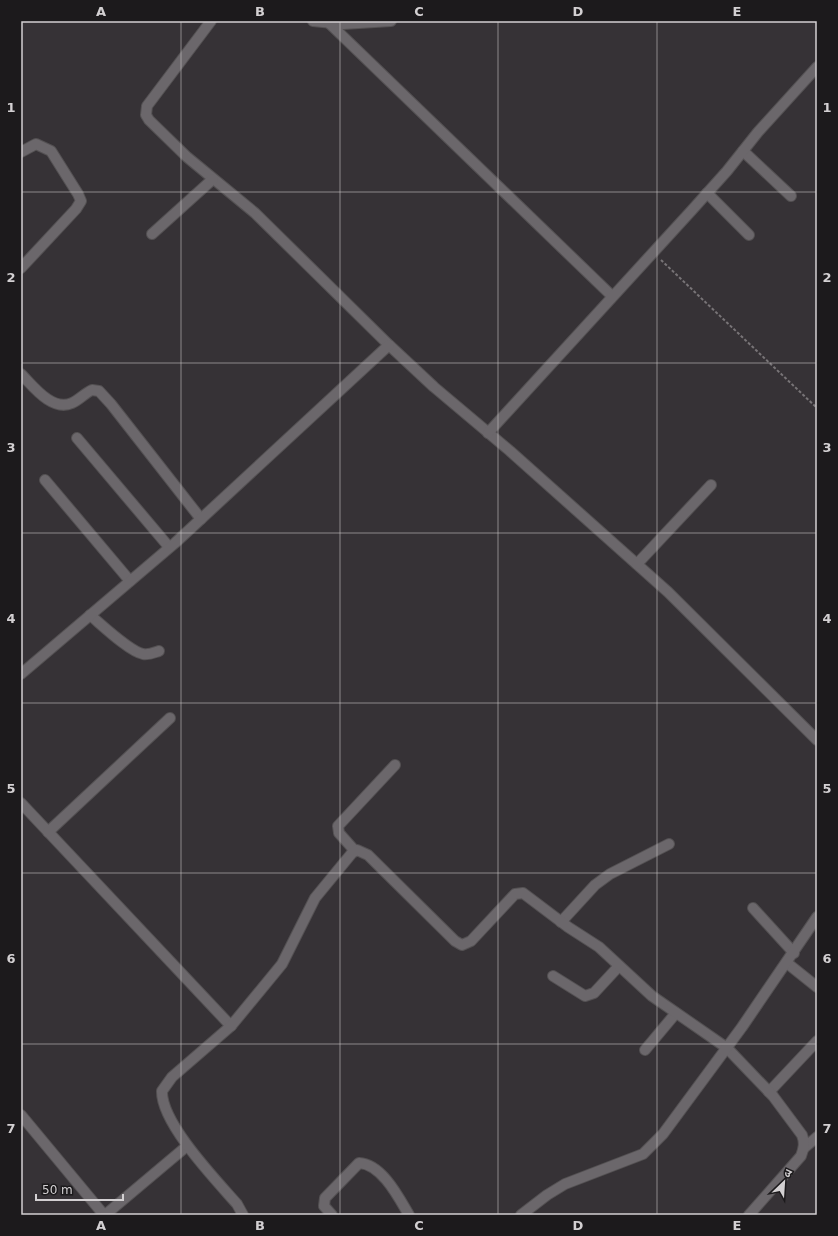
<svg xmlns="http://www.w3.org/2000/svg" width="838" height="1236" viewBox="0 0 838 1236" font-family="'DejaVu Sans','Noto Sans Devanagari',sans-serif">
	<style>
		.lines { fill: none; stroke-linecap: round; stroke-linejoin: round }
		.minor-casing { stroke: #545153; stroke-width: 12 }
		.path { stroke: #787477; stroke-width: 2; stroke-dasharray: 3 2; stroke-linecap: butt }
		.minor { stroke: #6b676b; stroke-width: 10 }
		.grid { fill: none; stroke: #d3d0d2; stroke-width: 1; stroke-opacity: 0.55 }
		.neatline { fill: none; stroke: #d3d0d2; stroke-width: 1.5 }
		.grid-label { font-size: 13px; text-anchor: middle; font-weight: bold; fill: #d3d0d2 }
	</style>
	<rect width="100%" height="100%" fill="#363236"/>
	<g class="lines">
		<defs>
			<g id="minor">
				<polyline points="211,21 147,106 146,115 149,120 187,157 255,213 389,345 434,387 510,451 668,592 817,740"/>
				<polyline points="313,21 343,24 391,21"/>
				<polyline points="329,23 612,296"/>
				<polyline points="743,151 791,196"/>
				<polyline points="21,152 36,144 51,151 78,194 81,201 76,209 21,268"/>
				<polyline points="707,193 749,235"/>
				<polyline points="152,234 213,179"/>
				<path d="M21,374C33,386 52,412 72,403C79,400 85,393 92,390L99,391L111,404L201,519"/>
				<polyline points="488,433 692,210 727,171 758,132 817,67"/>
				<polyline points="77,438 169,547"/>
				<polyline points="45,480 130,581"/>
				<polyline points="637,564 711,485"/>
				<path d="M90,615C102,625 129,651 143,654C149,655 153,653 159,651"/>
				<polyline points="21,674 175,543 389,345"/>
				<polyline points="21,803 231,1026"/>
				<polyline points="48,832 170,718"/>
				<polyline points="355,851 339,833 338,826 395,765"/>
				<polyline points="753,908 794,953"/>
				<polyline points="561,922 595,885 610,874 669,844"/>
				<polyline points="787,963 817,987"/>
				<polyline points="553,976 585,996 594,993 619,966"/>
				<polyline points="645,1050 676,1013"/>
				<polyline points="769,1092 817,1041"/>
				<polyline points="21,1115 104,1215"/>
				<polyline points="804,1148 817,1137"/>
				<polyline points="105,1215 187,1146"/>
				<path d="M243,1215L237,1204C216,1180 161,1123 162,1091L172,1077L231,1026L273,975L282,964L315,898L352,853L357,850L368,855L455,941L462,945L471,941L515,894L523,893L568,927L599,947L652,996L727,1048L773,1096L802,1135C805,1143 804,1148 801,1156L749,1215"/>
				<path d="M332,1215L324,1206L325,1198L359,1163C382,1164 399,1198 409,1215"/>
				<polyline points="521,1215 547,1195 565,1184 643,1154 663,1134 742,1027 817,917"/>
			</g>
		</defs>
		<use href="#minor" class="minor-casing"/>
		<polyline class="path" points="661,260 817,408"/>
		<use href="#minor" class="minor"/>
	</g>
	<path class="grid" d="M181,21V1215M340,21V1215M498,21V1215M657,21V1215M21,192H817M21,363H817M21,533H817M21,703H817M21,873H817M21,1044H817"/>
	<rect width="838" height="1236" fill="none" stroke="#1c1a1c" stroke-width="44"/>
	<g transform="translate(784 1182) rotate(25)" stroke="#1c1a1c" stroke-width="3" paint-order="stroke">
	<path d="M0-3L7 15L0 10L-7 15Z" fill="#d3d0d2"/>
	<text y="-6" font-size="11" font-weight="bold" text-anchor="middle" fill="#d3d0d2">उ</text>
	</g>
	<path d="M36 1194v6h87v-6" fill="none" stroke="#d3d0d2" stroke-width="2"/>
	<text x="42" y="1194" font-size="12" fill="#d3d0d2" stroke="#1c1a1c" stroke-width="3" paint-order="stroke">50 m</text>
	<rect x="22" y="22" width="794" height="1192" class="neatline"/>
	<g class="grid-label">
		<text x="101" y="16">A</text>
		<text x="260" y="16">B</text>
		<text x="419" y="16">C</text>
		<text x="578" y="16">D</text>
		<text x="737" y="16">E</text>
		<text x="11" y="112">1</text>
		<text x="827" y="112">1</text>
		<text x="11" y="282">2</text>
		<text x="827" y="282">2</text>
		<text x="11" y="452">3</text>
		<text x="827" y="452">3</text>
		<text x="11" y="623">4</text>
		<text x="827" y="623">4</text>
		<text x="11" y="793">5</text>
		<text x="827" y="793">5</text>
		<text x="11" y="963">6</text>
		<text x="827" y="963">6</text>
		<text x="11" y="1133">7</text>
		<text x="827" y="1133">7</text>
		<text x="101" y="1230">A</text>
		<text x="260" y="1230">B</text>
		<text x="419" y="1230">C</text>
		<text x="578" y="1230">D</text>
		<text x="737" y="1230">E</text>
	</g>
</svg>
